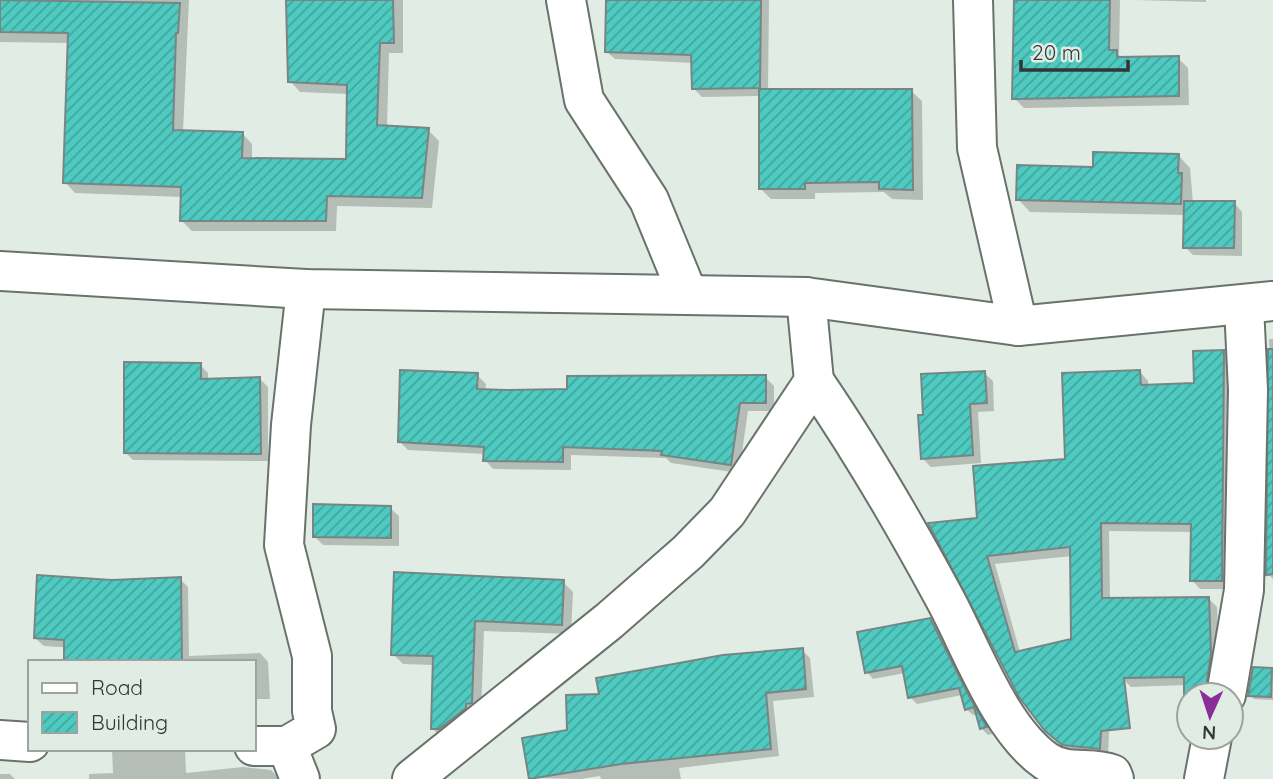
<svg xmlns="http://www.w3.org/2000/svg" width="1273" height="779" viewBox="0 0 1273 779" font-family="Quicksand,sans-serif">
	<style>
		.shadow { fill: #0003; fill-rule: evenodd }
		.building { fill: url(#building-hatch); stroke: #778684; stroke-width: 2; fill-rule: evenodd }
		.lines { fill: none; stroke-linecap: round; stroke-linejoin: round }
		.minor-casing { stroke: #69736b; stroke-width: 42 }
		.minor { stroke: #fff; stroke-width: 38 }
	</style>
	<defs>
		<pattern id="building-hatch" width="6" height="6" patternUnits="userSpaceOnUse" patternTransform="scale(1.75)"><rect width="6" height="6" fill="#4ecac0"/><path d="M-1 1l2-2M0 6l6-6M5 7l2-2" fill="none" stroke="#41a59d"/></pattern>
	</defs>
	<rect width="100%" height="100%" fill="#e1ede4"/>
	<g class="shadow">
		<polygon points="0,0 189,0 183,132 242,133 252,144 252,160 347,161 349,94 300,92 290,81 289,0 403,0 403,53 389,53 387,127 428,130 439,141 432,208 337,206 336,231 192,231 181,220 182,197 75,193 65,182 69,43 0,42"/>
		<polygon points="608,0 769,0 768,91 911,91 922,101 923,200 892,199 884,192 815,193 815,199 771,199 760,188 760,96 702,97 693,88 693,63 615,59 606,51"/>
		<polygon points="1016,0 1120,0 1119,55 1123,59 1178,58 1188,68 1189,105 1024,108 1014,98"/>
		<polygon points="1135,0 1206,0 1206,2"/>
		<polygon points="1178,155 1190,168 1193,203 1234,203 1242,212 1242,256 1193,255 1185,247 1185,215 1030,212 1018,199 1095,169"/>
		<polygon points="1269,339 1273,339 1273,579 1268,574 1272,390"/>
		<path d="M1224,352L1232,361L1230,589H1200L1192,580L1193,532L1109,531L1110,600L1209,599L1217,607L1219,662L1214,695L1189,697L1186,685L1131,687L1122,678L1113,641L1108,757L1073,753L1056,740L1009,675L979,519L1067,461L1140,372L1148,381V387L1196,384ZM1072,556L1073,641L1020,652L995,564Z"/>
		<polygon points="200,365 208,373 208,380 260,379 268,387 268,461 133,460 125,452"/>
		<polygon points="984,373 993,381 994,411 978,412 981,463 931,467 922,458 924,417"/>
		<polygon points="477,375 486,384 485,391 569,391 765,377 774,386 774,411 748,411 739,473 671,463 666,458 571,455 571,470 493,469 485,460 485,454 408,450 400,442"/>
		<polygon points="390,508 399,516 399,546 323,545 314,536"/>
		<polygon points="180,579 188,587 189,656 260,653 268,662 270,699 254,699 254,662 108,662 108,650 44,646 35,638 112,582"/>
		<polygon points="563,582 573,592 571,634 484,631 481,713 443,739 433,729 434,665 403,664 393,654"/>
		<polygon points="930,620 937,627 992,734 988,735 981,728 978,714 973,715 966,709 962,695 917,704 910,697 905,673 873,679 867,672"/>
		<polygon points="802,650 810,658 814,697 773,701 779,756 679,768 681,779 601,779 600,776 581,779 531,778 601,696"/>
		<polygon points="1254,669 1273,670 1273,700 1254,699 1250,695"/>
		<polygon points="112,749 185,749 186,773 243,767 271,770 280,779 89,779 89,774 113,773"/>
		<polygon points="0,774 10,774 15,779 0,779"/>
	</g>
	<g class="building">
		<polygon points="0,0 180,3 178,33 176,33 173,130 243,132 242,158 346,159 347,85 288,82 286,0 393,0 394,43 380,43 377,125 429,128 422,198 327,196 326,221 180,221 181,187 63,183 68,33 0,32"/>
		<polygon points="606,0 761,0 760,88 692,89 691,55 605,52"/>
		<polygon points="1014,0 1110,0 1109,50 1117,50 1117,57 1179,56 1179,96 1012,99"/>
		<polygon points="759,89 912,89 913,190 879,189 879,182 805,183 805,189 759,189"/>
		<polygon points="1093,152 1179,154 1178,173 1182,173 1181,204 1016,200 1017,165 1093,167"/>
		<polygon points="1184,201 1235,201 1234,248 1183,248"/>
		<polygon points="1268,349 1273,349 1273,574 1266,575"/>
		<path d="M1224,350L1222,581H1190L1191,524L1101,523L1102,598L1209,597L1211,653L1205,695H1184V677L1124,678L1130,728L1101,731L1100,749L1062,745L1045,731L1019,697L928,523L977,518L973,466L1065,459L1062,373L1140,370L1141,385L1194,383L1193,351ZM1070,547L1071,639L1015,652L987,556Z"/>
		<polygon points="124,362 201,363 201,379 260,377 261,454 124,453"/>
		<polygon points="400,370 478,373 477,389 507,390 567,389 567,376 766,375 766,403 740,403 731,465 661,455 662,451 563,447 563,462 483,461 484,447 398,442"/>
		<polygon points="985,371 987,403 970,404 973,455 921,459 918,415 923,415 921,374"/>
		<polygon points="313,504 391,506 391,538 313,537"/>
		<polygon points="394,572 564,580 562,625 475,621 472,703 466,704 466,708 439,729 431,729 433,656 391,655"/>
		<polygon points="37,575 112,580 181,577 182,662 64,662 64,640 34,638"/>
		<polygon points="930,618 969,696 987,727 980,729 974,707 965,710 959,688 908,698 902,666 865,673 857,632"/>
		<polygon points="803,648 806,689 766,693 771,749 621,764 529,779 522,738 567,730 566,695 599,694 596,678 723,655"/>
		<polygon points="1253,667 1272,668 1271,697 1248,696"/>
	</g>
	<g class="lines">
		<defs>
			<g id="minor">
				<polyline points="566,0 584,100 649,200 688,295"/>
				<polyline points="973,0 977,148 1018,326"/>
				<polyline points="0,271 306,289 806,297 1018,326 1273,301"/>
				<path d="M814,381C862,451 905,525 945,599C971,647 1000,729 1046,761C1066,775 1091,766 1112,774L1114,779"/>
				<polyline points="1226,695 1244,590 1248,390 1244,306"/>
				<polyline points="0,740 30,742"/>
				<polyline points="254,746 287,746"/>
				<polyline points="300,779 287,746 316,729 312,711 312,656 284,545 291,425 306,289"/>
				<polyline points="412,779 609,621 688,552 727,512 814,381 806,297"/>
				<polyline points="1204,779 1212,737"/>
			</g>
		</defs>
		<use href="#minor" class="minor-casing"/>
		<use href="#minor" class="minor"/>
	</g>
	<rect x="28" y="660" width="228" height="91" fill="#e1ede4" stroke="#9ba49e" stroke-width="2"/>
	<rect x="42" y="683" width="35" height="10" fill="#ffffff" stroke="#9ba49e" stroke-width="2"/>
	<text x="91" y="695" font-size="21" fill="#323734">Road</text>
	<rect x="42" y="712" width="35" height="21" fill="url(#building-hatch)" stroke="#9ba49e" stroke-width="2"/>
	<text x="91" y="730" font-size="21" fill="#323734">Building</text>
	<g transform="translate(1210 716) rotate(183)"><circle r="33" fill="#e1ede4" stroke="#9ba49e" stroke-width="2"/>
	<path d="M0-5L12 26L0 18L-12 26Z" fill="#8a2d98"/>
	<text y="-10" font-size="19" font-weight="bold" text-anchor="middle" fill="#323734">N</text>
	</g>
	<path d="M1021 60v10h107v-10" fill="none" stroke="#323734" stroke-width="3.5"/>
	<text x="1032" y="60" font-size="21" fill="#323734" stroke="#e1ede4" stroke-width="5" paint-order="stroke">20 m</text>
</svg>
